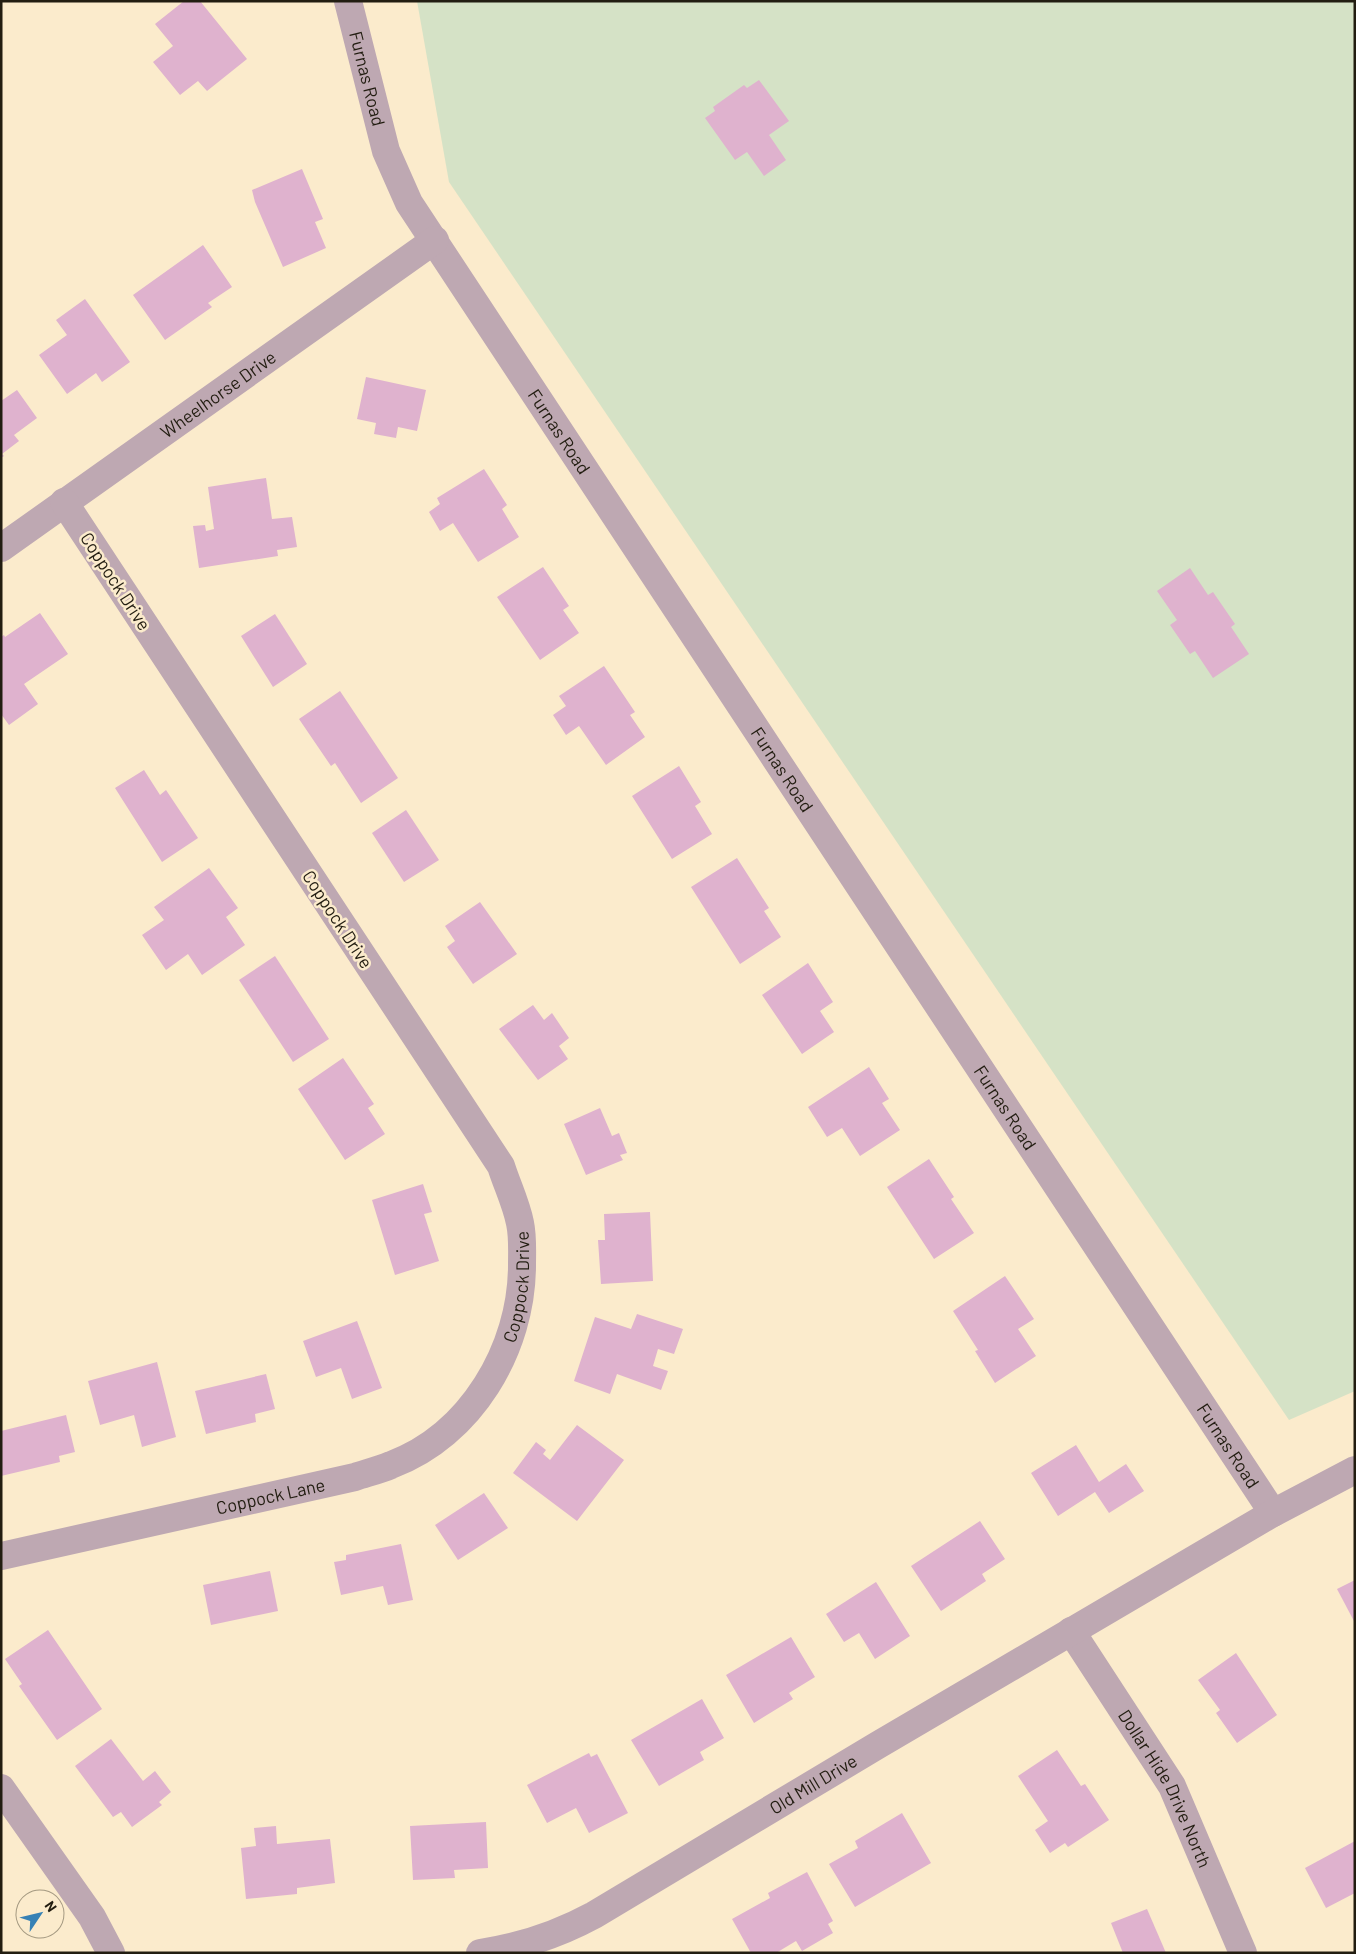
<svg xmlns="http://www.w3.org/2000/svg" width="1356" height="1954" viewBox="0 0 1356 1954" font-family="Barlow,sans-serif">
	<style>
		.green { fill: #d5e2c6 }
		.building { fill: #dfb2ce }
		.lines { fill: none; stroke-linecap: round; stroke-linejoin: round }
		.minor { stroke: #bea8b2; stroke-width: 28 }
		.labels { text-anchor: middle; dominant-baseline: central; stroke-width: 5; stroke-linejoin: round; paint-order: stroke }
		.street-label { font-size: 18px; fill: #221d11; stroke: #fbebcc }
	</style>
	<rect width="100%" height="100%" fill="#fbebcc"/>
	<polygon class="green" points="417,1 1355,1 1355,1391 1289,1420 449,182"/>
	<g class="building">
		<polygon points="184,1 200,1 247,59 207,91 198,81 180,95 153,62 173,46 155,24"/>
		<polygon points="759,80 789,121 769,135 786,160 764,176 747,152 735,160 705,118 715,111 713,107 744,85 747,88"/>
		<polygon points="302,169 323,219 315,222 326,248 283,267 255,202 252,190"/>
		<polygon points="203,245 232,287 208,303 212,307 165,340 133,295"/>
		<polygon points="85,299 130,362 102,382 96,373 67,394 39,355 67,335 56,320"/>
		<polygon points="366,377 426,390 417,431 398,427 396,438 374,434 376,423 357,419"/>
		<polygon points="17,390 37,418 14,435 19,441 2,454 4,456 1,458 1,401"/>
		<polygon points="484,469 507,505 502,509 519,537 478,562 453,523 440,531 429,512 440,504 437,498"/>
		<polygon points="266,478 272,519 292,517 297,547 277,550 278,556 199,568 193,526 205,525 206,531 214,529 208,487"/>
		<polygon points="543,567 569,606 563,610 579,633 540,660 497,597"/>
		<polygon points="1190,568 1208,595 1213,592 1235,624 1231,627 1249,654 1213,678 1195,651 1190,654 1170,625 1177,620 1157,591"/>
		<polygon points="40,613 68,654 24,684 38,704 9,725 1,714 1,637 4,635 5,637"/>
		<polygon points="275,614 307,664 273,687 241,636"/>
		<polygon points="604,666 635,712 630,715 645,737 606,765 579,726 566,735 553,715 566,706 559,696"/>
		<polygon points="340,691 398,778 361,803 335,763 331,766 299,719"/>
		<polygon points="679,766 701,802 695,806 712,834 672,859 632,796"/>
		<polygon points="144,770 160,795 166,790 198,838 162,862 115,788"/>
		<polygon points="406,810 439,860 404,882 372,833"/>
		<polygon points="737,858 769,908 764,911 781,937 740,964 691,887"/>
		<polygon points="209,868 238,908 226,917 245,945 202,975 188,954 166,970 142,935 164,920 154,907"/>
		<polygon points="480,902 517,954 473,984 447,947 455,941 445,926"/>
		<polygon points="275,956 329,1039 293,1062 239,980"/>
		<polygon points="808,963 833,1002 820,1011 834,1032 802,1054 762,995"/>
		<polygon points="533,1005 544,1020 552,1013 569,1038 559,1046 568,1059 538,1080 499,1029"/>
		<polygon points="343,1058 374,1104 368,1108 385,1134 345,1160 298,1089"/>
		<polygon points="869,1067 889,1099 882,1103 900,1130 860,1156 842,1128 827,1137 808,1107"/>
		<polygon points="600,1108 612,1136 619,1133 627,1153 620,1155 623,1160 586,1175 564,1124"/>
		<polygon points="929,1159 954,1197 951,1199 974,1233 934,1259 887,1187"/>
		<polygon points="423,1184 432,1212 424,1214 439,1261 395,1275 372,1200"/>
		<polygon points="650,1212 653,1281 601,1284 598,1240 605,1240 604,1214"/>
		<polygon points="1005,1276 1034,1319 1018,1329 1036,1356 995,1383 975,1351 978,1350 953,1311"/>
		<polygon points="637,1314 683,1329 674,1354 658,1349 653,1366 668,1371 661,1390 617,1374 610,1394 574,1381 595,1317 631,1329"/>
		<polygon points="357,1321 382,1388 352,1399 341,1368 316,1377 303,1341"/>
		<polygon points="157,1362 176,1437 142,1447 134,1415 100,1425 88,1381"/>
		<polygon points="266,1374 275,1409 255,1414 256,1422 206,1434 195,1391"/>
		<polygon points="66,1415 75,1452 59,1456 60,1462 1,1476 1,1431"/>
		<polygon points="577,1425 624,1460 577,1521 513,1473 536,1442 546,1450 543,1454 550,1460"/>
		<polygon points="1076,1445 1099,1482 1126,1464 1144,1491 1109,1513 1095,1492 1058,1516 1031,1473"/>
		<polygon points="484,1493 508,1528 458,1560 435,1525"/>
		<polygon points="980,1521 1005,1559 982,1574 986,1581 941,1611 911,1566"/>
		<polygon points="401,1544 413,1600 388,1605 383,1586 341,1595 334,1562 346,1560 346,1555"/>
		<polygon points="270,1571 278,1611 211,1625 203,1585"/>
		<polygon points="1355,1580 1355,1623 1337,1589"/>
		<polygon points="876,1582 910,1636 875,1659 859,1633 844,1642 826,1614"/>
		<polygon points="48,1630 102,1709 57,1740 19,1686 22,1684 5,1659"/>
		<polygon points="791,1637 815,1677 789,1693 793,1699 754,1723 726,1675"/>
		<polygon points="1236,1653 1277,1715 1237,1743 1216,1713 1220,1710 1198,1680"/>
		<polygon points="702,1699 724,1738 700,1752 704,1760 659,1786 631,1740"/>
		<polygon points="111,1739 143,1781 155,1771 171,1792 159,1802 162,1805 132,1827 121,1812 113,1817 75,1766"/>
		<polygon points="1057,1750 1081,1786 1085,1784 1109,1820 1068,1847 1065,1843 1050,1853 1035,1830 1048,1821 1018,1776"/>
		<polygon points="589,1753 591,1757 597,1754 628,1813 589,1833 576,1808 547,1823 527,1785"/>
		<polygon points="902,1813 931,1863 855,1907 829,1864 858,1848 855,1841"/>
		<polygon points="486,1822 488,1868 454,1870 455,1878 413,1880 410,1826"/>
		<polygon points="276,1826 277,1844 330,1839 335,1883 297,1888 297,1894 246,1899 241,1848 256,1846 254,1828"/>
		<polygon points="1355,1841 1355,1893 1326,1908 1305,1868"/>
		<polygon points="807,1872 833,1921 828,1924 833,1933 802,1951 796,1941 776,1953 751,1953 732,1919 770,1898 768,1893"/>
		<polygon points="1147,1909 1166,1953 1123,1953 1111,1923"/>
	</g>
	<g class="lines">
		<g class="minor">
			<path id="s1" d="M348,1L386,151L409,203L1273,1513"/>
			<path id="s2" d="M1,548L435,240"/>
			<path id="s3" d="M1,1556L355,1477C367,1473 379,1470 391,1465C471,1435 522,1349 522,1265C522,1251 523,1237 520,1223C516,1203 507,1185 501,1166L64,502"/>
			<path id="s4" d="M1071,1631L1172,1786L1243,1953"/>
			<polyline points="1,1788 92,1917 111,1953"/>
			<path id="s5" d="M480,1953C520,1947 559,1934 594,1915L878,1745L1273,1513L1355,1470"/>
		</g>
	</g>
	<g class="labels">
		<g class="street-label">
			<text stroke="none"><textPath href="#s1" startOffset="80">Furnas Road</textPath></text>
			<text stroke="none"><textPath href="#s2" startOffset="266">Wheelhorse Drive</textPath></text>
			<text stroke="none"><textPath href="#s1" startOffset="485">Furnas Road</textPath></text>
			<text transform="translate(116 581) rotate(57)">Coppock Drive</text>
			<text stroke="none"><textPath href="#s1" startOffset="890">Furnas Road</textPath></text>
			<text transform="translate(338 919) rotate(57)">Coppock Drive</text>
			<text stroke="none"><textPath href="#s1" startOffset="1295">Furnas Road</textPath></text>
			<text stroke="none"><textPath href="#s3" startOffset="632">Coppock Drive</textPath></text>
			<text stroke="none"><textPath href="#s1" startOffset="1700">Furnas Road</textPath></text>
			<text stroke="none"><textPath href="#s3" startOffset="276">Coppock Lane</textPath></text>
			<text stroke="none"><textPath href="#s5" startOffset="376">Old Mill Drive</textPath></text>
			<text stroke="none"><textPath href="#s4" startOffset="184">Dollar Hide Drive North</textPath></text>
		</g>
	</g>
	<rect width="1356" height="1954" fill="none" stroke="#221d11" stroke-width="5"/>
	<g transform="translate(40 1914) rotate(55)"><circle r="24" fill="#fbebcc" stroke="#a49981"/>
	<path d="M0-4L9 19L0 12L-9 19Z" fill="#3681b5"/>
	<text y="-8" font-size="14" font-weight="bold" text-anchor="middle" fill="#221d11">N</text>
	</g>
</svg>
